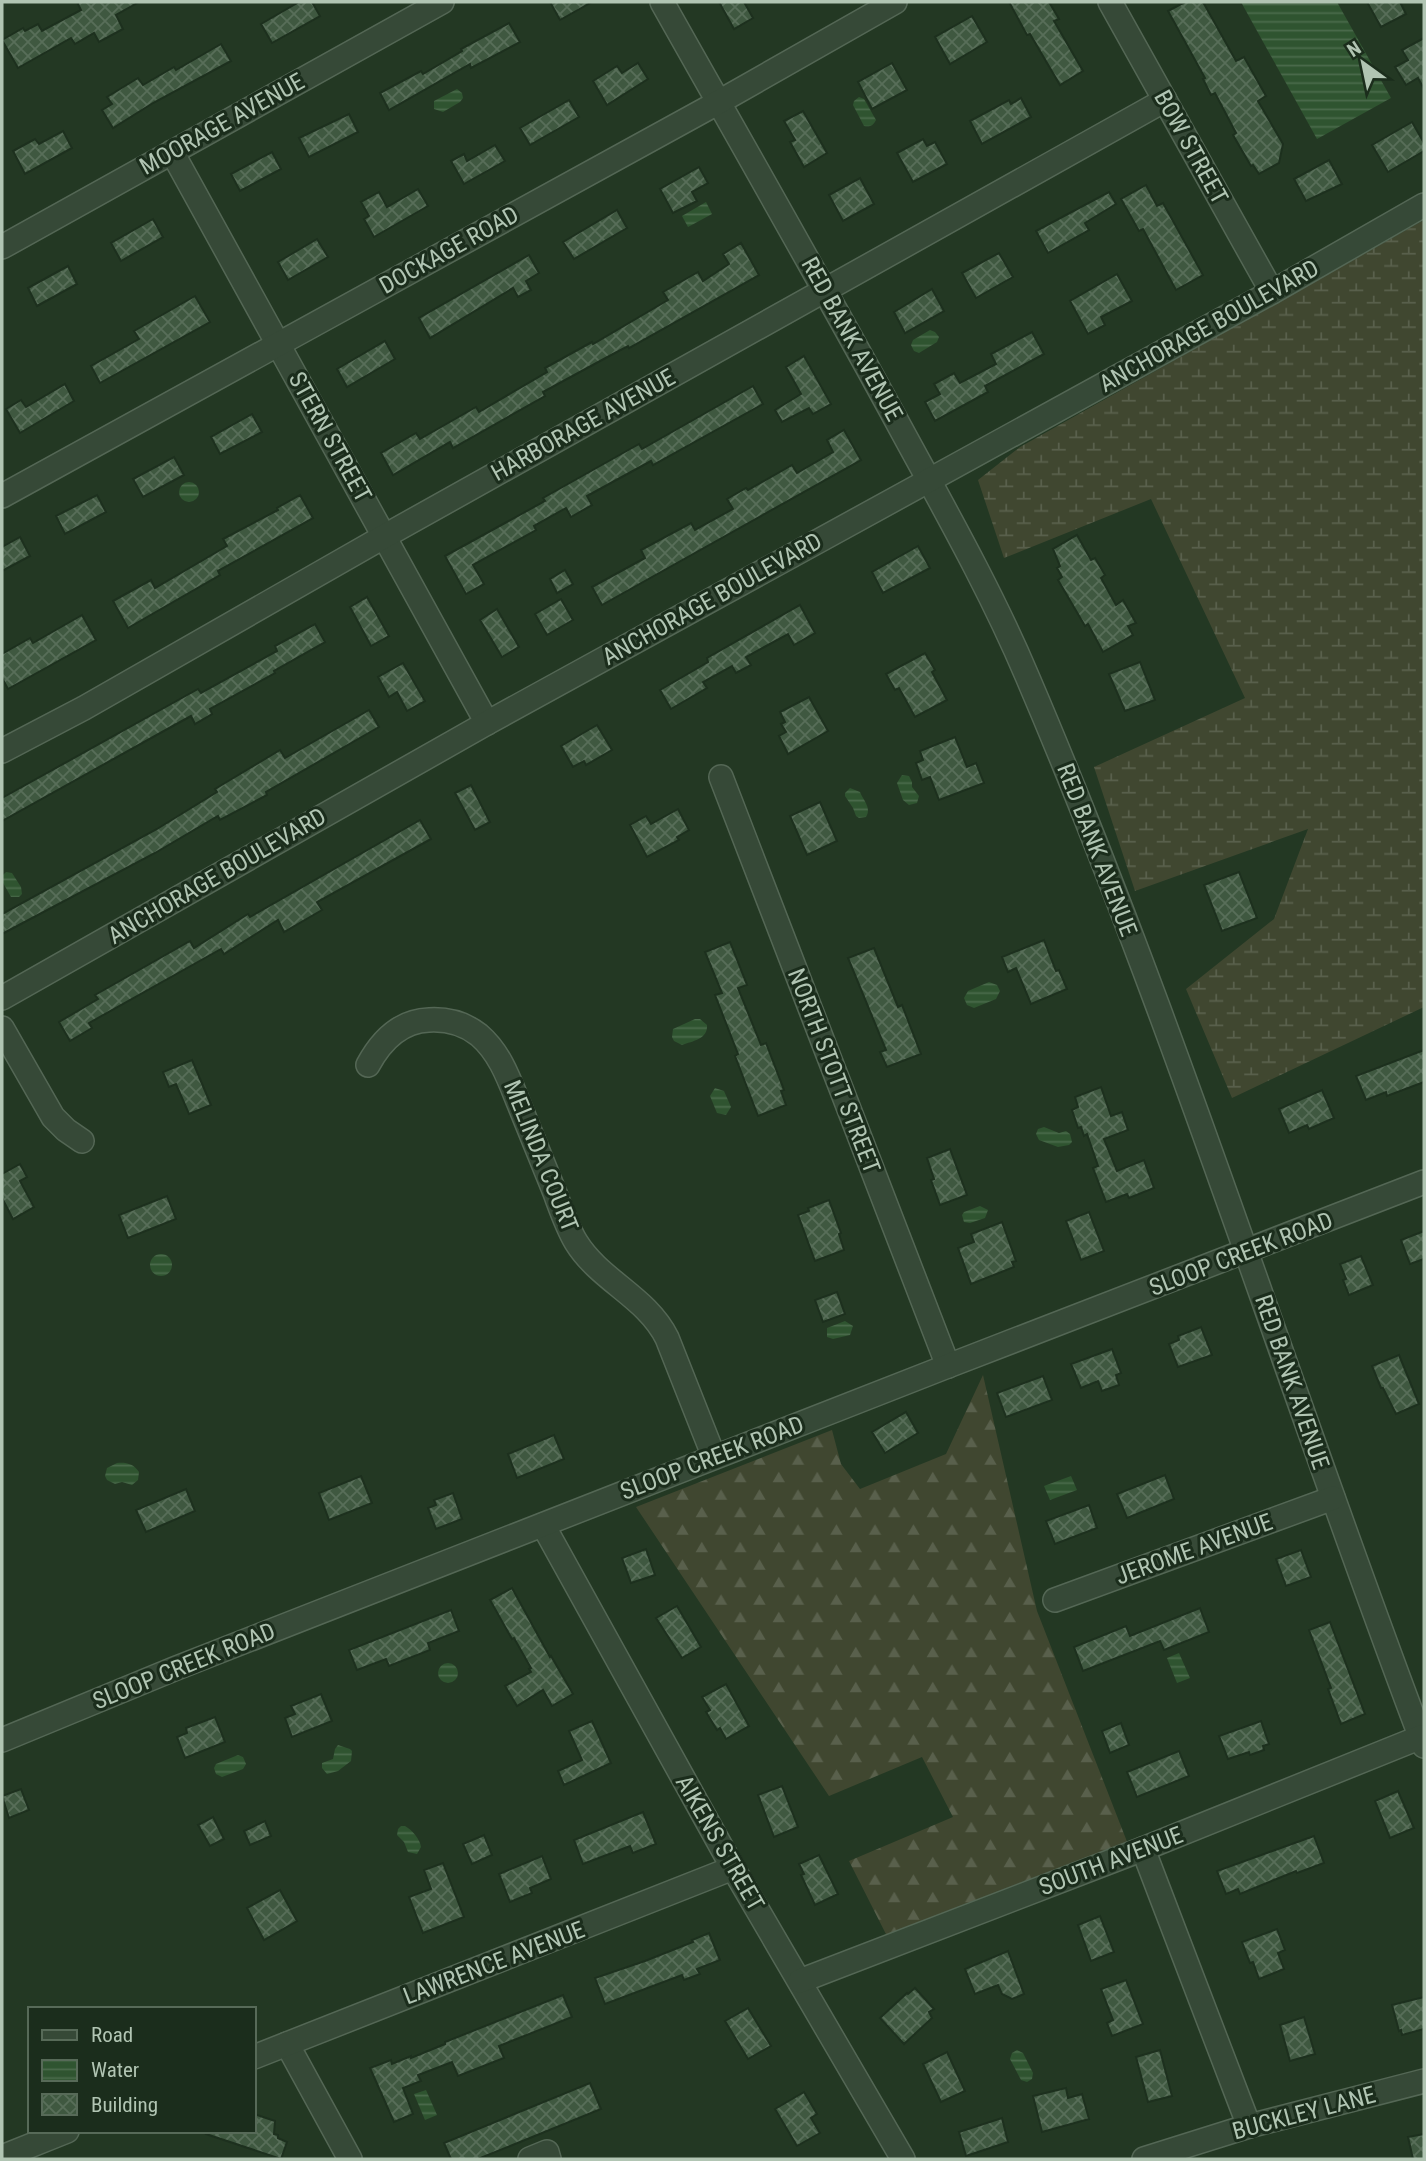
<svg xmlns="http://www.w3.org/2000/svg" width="1426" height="2161" viewBox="0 0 1426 2161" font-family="'Roboto Condensed',sans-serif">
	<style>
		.forest { fill: url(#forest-firs) }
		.wetland { fill: url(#wetland-marsh) }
		.water { fill: url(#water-rules) }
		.building { fill: url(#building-cross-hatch); stroke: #1d301e; stroke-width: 2 }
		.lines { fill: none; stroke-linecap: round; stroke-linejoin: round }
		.minor-casing { stroke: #546755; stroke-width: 26 }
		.minor { stroke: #364937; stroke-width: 23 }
		.labels { text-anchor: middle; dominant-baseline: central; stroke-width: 6; stroke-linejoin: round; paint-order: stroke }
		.street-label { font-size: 24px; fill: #b1c5b3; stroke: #1b2d1c }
	</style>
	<defs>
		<pattern id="forest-firs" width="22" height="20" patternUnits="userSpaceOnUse" patternTransform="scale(1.75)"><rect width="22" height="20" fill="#404730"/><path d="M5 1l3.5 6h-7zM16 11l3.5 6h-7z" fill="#59604c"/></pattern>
		<pattern id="wetland-marsh" width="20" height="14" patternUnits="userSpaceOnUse" patternTransform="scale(1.75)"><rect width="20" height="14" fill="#404730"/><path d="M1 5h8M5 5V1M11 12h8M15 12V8" fill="none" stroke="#59604c"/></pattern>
		<pattern id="water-rules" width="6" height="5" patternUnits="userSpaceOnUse" patternTransform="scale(1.75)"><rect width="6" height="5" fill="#2f5430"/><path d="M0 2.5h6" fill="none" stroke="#4b6b4c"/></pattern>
		<pattern id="building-cross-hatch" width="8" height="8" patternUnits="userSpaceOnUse" patternTransform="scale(1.75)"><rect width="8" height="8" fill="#3f5840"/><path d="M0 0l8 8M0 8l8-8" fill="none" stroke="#586e59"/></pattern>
	</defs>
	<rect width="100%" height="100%" fill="#233823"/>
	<polygon class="forest" points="983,1375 1037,1611 1133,1857 893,1948 849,1861 953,1817 922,1757 829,1796 636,1507 832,1430 841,1464 860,1489 946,1454"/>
	<polygon class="wetland" points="1424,220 1424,1007 1232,1098 1186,989 1274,919 1308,829 1135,891 1094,767 1245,698 1151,499 1004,558 978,480 1020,447"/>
	<g class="water">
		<polygon points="1241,2 1337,2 1391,98 1317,139"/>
		<polygon points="457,89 462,93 463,98 460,102 443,112 434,109 434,101"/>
		<path d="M859,97L864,99L876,120C873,126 870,127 864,126L853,105L854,101Z"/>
		<polygon points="706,202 712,214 688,227 682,216"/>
		<polygon points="930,330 935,332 939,337 937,342 919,353 914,351 911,345 913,340"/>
		<circle cx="189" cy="492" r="10"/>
		<polygon points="902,775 909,776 912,782 912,787 919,796 917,803 909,805 903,800 897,783"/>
		<path d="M850,788L860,792C863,800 872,808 866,817L859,818L856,816L853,808L845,796V793Z"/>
		<polygon points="6,872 12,873 21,887 22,894 19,897 11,897 2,881 2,876"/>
		<polygon points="989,982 997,985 1000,991 996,999 974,1008 967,1005 964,998 968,991"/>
		<path d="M695,1019H700L707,1025C708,1039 693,1041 682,1045L674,1041L672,1037L673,1029Z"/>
		<polygon points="715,1088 724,1091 731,1107 726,1115 717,1113 710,1096"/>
		<polygon points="1044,1127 1059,1133 1066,1131 1070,1134 1072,1142 1069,1145 1058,1147 1039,1140 1036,1134 1038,1129"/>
		<polygon points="980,1206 988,1210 985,1218 970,1223 964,1222 962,1215 964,1212"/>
		<circle cx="161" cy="1265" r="11"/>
		<polygon points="845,1321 853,1326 850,1335 833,1339 827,1337 827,1328"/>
		<path d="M117,1463C126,1462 134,1464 139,1472L138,1480L132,1485L122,1482L115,1484L107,1480L105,1476L107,1468Z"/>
		<polygon points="1071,1476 1077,1490 1050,1500 1044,1486"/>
		<polygon points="1179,1653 1190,1678 1177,1683 1167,1658"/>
		<circle cx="448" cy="1673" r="10"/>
		<polygon points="338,1745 350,1749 352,1751 351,1761 338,1771 327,1774 322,1768 322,1763 333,1759 335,1749"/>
		<polygon points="238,1755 243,1757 246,1764 243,1769 222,1777 216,1774 214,1768 216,1764"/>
		<path d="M401,1826H405C412,1830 420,1839 421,1847L417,1854L408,1852L404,1842L397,1835L398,1829Z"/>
		<polygon points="1017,2050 1023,2053 1033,2073 1032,2079 1027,2082 1021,2080 1010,2059 1012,2053"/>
		<polygon points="426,2090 437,2115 425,2120 414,2094"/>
	</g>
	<g class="building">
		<polygon points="77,2 139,2 116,15 123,29 99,42 94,33 75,44 71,38 18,68 2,40 23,28 25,31 38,24 42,31 81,10"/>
		<polygon points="299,2 312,2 320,16 272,43 261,24"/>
		<polygon points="550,2 592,2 560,20"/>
		<polygon points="719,2 744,2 753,18 734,29"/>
		<polygon points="1009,2 1049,2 1059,19 1054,21 1083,71 1060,85 1030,34 1027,35"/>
		<polygon points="1185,2 1203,2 1236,61 1244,57 1266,96 1258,101 1283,144 1279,163 1259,174 1253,165 1251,166 1233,135 1236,133 1215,93 1211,95 1203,79 1205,78 1168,11"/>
		<polygon points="1367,2 1400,2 1406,14 1381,27"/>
		<polygon points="972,16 987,42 950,64 935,37"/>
		<polygon points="509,23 520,42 471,68 470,64 389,110 380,93 421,71 423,74 462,51 461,49"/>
		<polygon points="1424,38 1424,89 1418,78 1406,85 1395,67 1408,60 1402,50"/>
		<polygon points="221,44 231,61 153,103 113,128 102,110 112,104 107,97 138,78 143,85 174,67 176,70"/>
		<polygon points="638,63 648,79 607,105 593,81 617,66 622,73"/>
		<polygon points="892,63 907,90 872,109 858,82"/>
		<polygon points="1021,98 1031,117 982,144 970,121 1009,100 1011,104"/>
		<polygon points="569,100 579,117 530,145 520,128"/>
		<polygon points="803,111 827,153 804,167 790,142 795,140 784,121"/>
		<polygon points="349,114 358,132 309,157 299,138"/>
		<polygon points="1412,122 1424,143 1424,151 1388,172 1372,145"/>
		<polygon points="63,131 72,148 25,174 13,151 35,139 39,144"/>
		<polygon points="923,139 927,146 935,142 947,164 913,182 897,153"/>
		<polygon points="495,145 505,161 464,184 451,161 464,154 467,161"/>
		<polygon points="272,152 281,169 240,191 231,174"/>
		<polygon points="1329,160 1342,184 1306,201 1294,179"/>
		<polygon points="699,167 708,183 692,192 697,201 673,213 660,189"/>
		<polygon points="860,178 874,204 843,221 829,195"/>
		<polygon points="1146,185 1157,206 1163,203 1203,275 1176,290 1143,229 1139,231 1121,199"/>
		<polygon points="418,189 428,206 374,237 364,219 369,216 361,202 379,192 387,207"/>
		<polygon points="1109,192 1116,204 1085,223 1089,230 1048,253 1036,231"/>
		<polygon points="617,210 627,228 574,259 563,242"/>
		<polygon points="153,219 163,237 121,261 111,243"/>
		<polygon points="317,239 328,257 288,280 278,262"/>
		<polygon points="741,243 759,275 629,348 628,346 613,354 543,392 545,396 453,448 450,442 393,475 381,453 416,433 420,439 476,407 479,412 547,372 545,368 592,342 593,344 668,300 663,292 698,272 703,281 729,264 723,254"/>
		<polygon points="999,253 1013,277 976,298 962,273"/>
		<polygon points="529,255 539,273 526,281 531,290 518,297 513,288 430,338 419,318"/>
		<polygon points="68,266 77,284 37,306 28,288"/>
		<polygon points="1117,274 1132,301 1101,317 1105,325 1088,334 1070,301"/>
		<polygon points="932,289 944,311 905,333 894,312"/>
		<polygon points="195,296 210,322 100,383 91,366 139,339 134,331"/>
		<polygon points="1032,332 1044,354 985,386 988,392 935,421 925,402 940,394 934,384 954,373 960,383 996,364 991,354"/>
		<polygon points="385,341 395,359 347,387 337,369"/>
		<polygon points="804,356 831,404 813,414 809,408 782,422 775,410 801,394 786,367"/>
		<polygon points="65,384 74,401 20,433 6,409 21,400 26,407"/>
		<polygon points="753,386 763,404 653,465 651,461 587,496 592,505 571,517 566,508 534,526 536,530 473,565 484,584 466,594 445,556 545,501 543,498 639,444 642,449"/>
		<polygon points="252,414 262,432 220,454 211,437"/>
		<polygon points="844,430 861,460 602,605 592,587 645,558 641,550 691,523 695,530 733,509 727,499 746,488 748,490 792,465 797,473 833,452 827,440"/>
		<polygon points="174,457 184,475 143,497 133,479"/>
		<polygon points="97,495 106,512 65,534 56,516"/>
		<polygon points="300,495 313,518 218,571 220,575 128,628 113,601 151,580 155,588 227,546 223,539 278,510 277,508"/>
		<polygon points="1077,535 1091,560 1095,558 1105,575 1101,578 1116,605 1123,600 1136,623 1128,626 1133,635 1103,652 1088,624 1085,626 1058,580 1062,577 1057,568 1060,566 1053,549"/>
		<polygon points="20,537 30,556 2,571 2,547"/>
		<polygon points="918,546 930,568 883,593 872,572"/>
		<polygon points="565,570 573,584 557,593 550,579"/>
		<polygon points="367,597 389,636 371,646 350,607"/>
		<polygon points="561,599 573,620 547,635 535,614"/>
		<polygon points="800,605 815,633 794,645 788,634 746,657 751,665 736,673 732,666 703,682 707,688 671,709 660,690 708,662 707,658"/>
		<polygon points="497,609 519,647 502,657 480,620"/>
		<polygon points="82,615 96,640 8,689 2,678 2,654 30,638 33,643"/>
		<polygon points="315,624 325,642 274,671 275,673 210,709 212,714 195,724 191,716 171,727 2,821 2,798 198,689 201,693 277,651 275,646"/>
		<polygon points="925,653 935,670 932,672 947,700 915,717 899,688 895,690 886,674"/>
		<polygon points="1140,662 1155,700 1125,711 1109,674"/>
		<polygon points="403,663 425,701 407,711 397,692 389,697 378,677"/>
		<polygon points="809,697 828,731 788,754 779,736 786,732 781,724 785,722 780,712"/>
		<polygon points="369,710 379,727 266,792 267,795 220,820 218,816 155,853 2,934 2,914 157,829 217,792 215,789 280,750 285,758"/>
		<polygon points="597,725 612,750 586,765 584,761 573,767 561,746"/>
		<polygon points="955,737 967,767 976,763 984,783 939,800 930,777 922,780 916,763 923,760 920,751"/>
		<polygon points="471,785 490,822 475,830 455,793"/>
		<polygon points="820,802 837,841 807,855 790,816"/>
		<polygon points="678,809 689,830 677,837 679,840 647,857 630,825 646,816 651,824"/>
		<polygon points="420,820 431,839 317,902 322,910 284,932 278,920 224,954 221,949 89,1023 92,1028 70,1041 59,1022 98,999 95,995 190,941 194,948 248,914 250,917"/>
		<polygon points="1239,872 1257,918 1222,931 1204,885"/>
		<polygon points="1044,940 1056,971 1059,970 1067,989 1031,1004 1016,968 1008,972 1002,957"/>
		<polygon points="730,942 747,985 738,988 761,1045 766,1043 784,1090 781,1091 786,1105 758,1116 735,1056 738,1054 715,995 722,993 705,952"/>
		<polygon points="874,948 898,1007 902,1005 921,1054 887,1067 880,1052 886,1050 848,958"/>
		<polygon points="1424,1050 1424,1082 1387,1096 1386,1092 1366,1100 1356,1076"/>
		<polygon points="192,1060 211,1105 189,1114 176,1084 169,1087 163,1072"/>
		<polygon points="1101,1087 1111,1116 1122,1112 1128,1130 1104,1139 1117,1171 1144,1160 1154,1188 1129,1198 1127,1194 1106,1202 1093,1168 1098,1166 1087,1134 1084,1136 1081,1127 1078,1128 1072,1110 1078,1107 1075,1097"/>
		<polygon points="1322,1090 1334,1118 1309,1129 1307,1125 1289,1133 1279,1109"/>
		<polygon points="950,1149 967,1195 940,1205 931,1180 934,1179 927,1158"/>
		<polygon points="20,1164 27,1177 20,1181 34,1207 13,1219 2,1198 2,1174"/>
		<polygon points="167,1196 176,1219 128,1238 119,1215"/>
		<polygon points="829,1200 841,1233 839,1234 844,1250 815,1261 798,1215 809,1211 808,1208"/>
		<polygon points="1089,1212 1104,1251 1081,1260 1066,1221"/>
		<polygon points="1002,1222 1016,1261 1012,1262 1014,1267 971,1284 958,1248 974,1242 971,1234"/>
		<polygon points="1424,1231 1424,1259 1410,1264 1401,1240"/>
		<polygon points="1361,1256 1373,1285 1349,1295 1343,1280 1346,1279 1340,1264"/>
		<polygon points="837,1292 845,1314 823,1322 815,1300"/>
		<polygon points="1201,1327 1212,1355 1178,1367 1169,1344 1179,1340 1178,1336"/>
		<polygon points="1112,1349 1121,1373 1116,1375 1119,1385 1102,1391 1098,1381 1081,1388 1071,1364"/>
		<polygon points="1399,1355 1419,1404 1396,1414 1383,1388 1381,1388 1372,1366"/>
		<polygon points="1043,1376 1052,1400 1006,1417 997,1393"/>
		<polygon points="906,1412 918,1433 885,1453 872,1432"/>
		<polygon points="554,1435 564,1459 517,1478 508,1454"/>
		<polygon points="1165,1475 1174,1499 1127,1518 1117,1494"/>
		<polygon points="361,1476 372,1503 329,1520 319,1493"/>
		<polygon points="186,1489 195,1511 146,1532 136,1510"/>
		<polygon points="453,1493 462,1519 436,1529 428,1508 436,1505 434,1500"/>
		<polygon points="1089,1505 1097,1528 1055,1544 1046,1521"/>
		<polygon points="646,1549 655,1575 631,1583 622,1558"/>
		<polygon points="1301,1550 1311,1577 1286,1586 1276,1559"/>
		<polygon points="512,1588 550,1657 551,1656 573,1694 552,1706 543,1690 517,1706 505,1686 531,1672 529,1669 531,1668 514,1638 512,1639 490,1600"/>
		<polygon points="677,1606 701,1647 682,1658 656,1618"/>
		<polygon points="1200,1608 1209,1632 1164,1650 1160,1641 1083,1671 1074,1647 1126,1626 1130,1636"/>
		<polygon points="451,1610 459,1631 428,1643 430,1650 389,1666 386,1659 357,1670 349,1650"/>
		<polygon points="1330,1622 1365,1714 1341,1724 1328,1689 1331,1688 1309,1630"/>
		<polygon points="726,1684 749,1726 726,1739 720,1728 717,1730 706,1712 710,1710 702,1697"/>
		<polygon points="321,1694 332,1721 292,1737 285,1718 295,1714 291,1706"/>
		<polygon points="215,1717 225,1742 185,1758 177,1737 187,1733 186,1728"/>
		<polygon points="592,1721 611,1763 564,1785 558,1771 582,1760 569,1731"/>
		<polygon points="1261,1721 1269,1744 1263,1746 1264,1750 1250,1755 1249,1752 1228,1759 1219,1736"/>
		<polygon points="1121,1723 1129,1745 1110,1753 1102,1731"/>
		<polygon points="1179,1751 1189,1776 1137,1797 1127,1772"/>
		<polygon points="782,1786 798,1827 774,1837 758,1795"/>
		<polygon points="21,1789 29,1810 9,1818 2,1796"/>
		<polygon points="1398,1791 1414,1828 1390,1838 1375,1801"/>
		<polygon points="643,1812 656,1844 633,1853 630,1846 583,1864 574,1840"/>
		<polygon points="213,1817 224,1839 210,1846 198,1825"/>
		<polygon points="265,1821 271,1836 250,1845 244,1831"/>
		<polygon points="484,1835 492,1855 472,1864 463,1844"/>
		<polygon points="1314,1836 1324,1863 1297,1873 1296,1871 1240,1894 1238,1889 1226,1894 1217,1871"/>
		<polygon points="819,1855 838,1894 815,1905 801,1875 804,1874 799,1864"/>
		<polygon points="542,1856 551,1879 530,1888 532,1893 510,1902 499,1874"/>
		<polygon points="443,1863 464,1917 423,1933 409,1897 431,1889 424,1870"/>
		<polygon points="280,1890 297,1921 264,1940 247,1908"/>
		<polygon points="1100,1916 1114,1952 1091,1961 1078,1925"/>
		<polygon points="1277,1929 1285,1950 1278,1953 1284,1969 1259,1979 1253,1962 1250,1963 1242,1942"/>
		<polygon points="709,1933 720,1960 697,1969 700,1974 684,1980 682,1975 605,2004 595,1978 645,1961 693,1942 692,1940"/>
		<polygon points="1008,1951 1024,1994 1012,1999 1002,1994 998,1985 975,1994 965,1969"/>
		<polygon points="1126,1980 1143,2024 1112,2036 1107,2023 1113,2020 1101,1989"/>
		<polygon points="915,1988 934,2009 929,2012 932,2018 904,2044 880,2018 907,1993 908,1994"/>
		<polygon points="563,1995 572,2017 499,2046 504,2058 458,2076 452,2062 418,2075 421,2081 403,2088 413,2114 394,2122 370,2068 391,2060 392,2064 411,2056 411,2058 445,2044 445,2042"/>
		<polygon points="1424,1997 1424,2029 1402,2035 1401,2030 1399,2031 1392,2005"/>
		<polygon points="748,2008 771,2046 748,2059 725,2021"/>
		<polygon points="1304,2017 1315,2054 1290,2061 1280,2025"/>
		<polygon points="1160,2050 1172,2096 1148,2102 1136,2057"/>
		<polygon points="947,2052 965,2091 941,2102 923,2064"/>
		<polygon points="590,2083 601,2109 478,2159 451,2159 444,2143"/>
		<polygon points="1066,2088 1068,2098 1082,2094 1089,2119 1042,2132 1033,2096"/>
		<polygon points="804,2092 817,2114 811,2118 820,2133 797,2146 775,2109"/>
		<polygon points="254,2114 275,2121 274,2134 278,2135 278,2138 287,2142 281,2159 206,2134 207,2131 254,2131"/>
		<polygon points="1002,2118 1008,2142 966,2156 959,2132"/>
		<polygon points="1424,2134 1424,2159 1413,2159 1408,2137"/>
	</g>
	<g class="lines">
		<defs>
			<g id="minor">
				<path d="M662,2C742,144 823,285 901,429C945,510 991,591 1027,676C1177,1026 1289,1391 1424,1746"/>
				<polyline points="1110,2 1272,292"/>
				<polyline points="172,152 487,723"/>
				<polyline points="2,247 442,2"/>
				<polyline points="2,496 719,102 895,2"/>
				<polyline points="2,751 84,708 385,536 1165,100"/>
				<polyline points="721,777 948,1366"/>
				<polyline points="2,998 487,723 1272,292 1424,205"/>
				<polyline points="2,1028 53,1117 66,1130 82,1141"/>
				<path d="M368,1065C381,1041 400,1021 429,1020C447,1019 465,1024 479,1035C500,1053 509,1079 519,1104C531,1134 543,1163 555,1193C561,1209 567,1227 576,1242C600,1281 647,1297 667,1338L714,1457"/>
				<polyline points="543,1525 733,1868 903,2159"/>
				<polyline points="1055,1600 1333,1498"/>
				<polyline points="2,1740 174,1669 948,1366 1424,1182"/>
				<polyline points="1143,1849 1249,2126"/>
				<polyline points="800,1981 1143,1849 1421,1737"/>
				<polyline points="287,2044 350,2159"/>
				<polyline points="254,2057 733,1868"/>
				<polyline points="2,2157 67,2131"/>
				<polyline points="530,2159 547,2152 549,2159"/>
				<polyline points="1144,2159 1249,2126 1424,2081"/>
			</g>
		</defs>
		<use href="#minor" class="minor-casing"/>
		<use href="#minor" class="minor"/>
	</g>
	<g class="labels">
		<g class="street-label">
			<text transform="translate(222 124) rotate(-29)">MOORAGE AVENUE</text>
			<text transform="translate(1191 147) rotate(61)">BOW STREET</text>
			<text transform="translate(449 250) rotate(-29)">DOCKAGE ROAD</text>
			<text transform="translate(1209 326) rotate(-29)">ANCHORAGE BOULEVARD</text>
			<text transform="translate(852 339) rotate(61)">RED BANK AVENUE</text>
			<text transform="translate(583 425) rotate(-29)">HARBORAGE AVENUE</text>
			<text transform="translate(330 437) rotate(61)">STERN STREET</text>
			<text transform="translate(712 599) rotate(-29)">ANCHORAGE BOULEVARD</text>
			<text transform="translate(1097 850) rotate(69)">RED BANK AVENUE</text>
			<text transform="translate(217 876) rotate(-30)">ANCHORAGE BOULEVARD</text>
			<text transform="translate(834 1071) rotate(69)">NORTH STOTT STREET</text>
			<text transform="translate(541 1156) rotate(68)">MELINDA COURT</text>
			<text transform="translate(1241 1254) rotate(-21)">SLOOP CREEK ROAD</text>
			<text transform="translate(1292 1382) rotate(71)">RED BANK AVENUE</text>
			<text transform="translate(712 1458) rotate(-21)">SLOOP CREEK ROAD</text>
			<text transform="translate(1194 1549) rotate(-20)">JEROME AVENUE</text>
			<text transform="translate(184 1666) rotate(-22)">SLOOP CREEK ROAD</text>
			<text transform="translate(720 1843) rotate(60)">AIKENS STREET</text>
			<text transform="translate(1111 1861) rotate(-21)">SOUTH AVENUE</text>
			<text transform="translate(494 1963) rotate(-21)">LAWRENCE AVENUE</text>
			<text transform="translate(1304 2113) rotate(-15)">BUCKLEY LANE</text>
		</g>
	</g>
	<rect width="1426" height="2161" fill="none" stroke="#b1c5b3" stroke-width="7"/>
	<rect x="28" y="2007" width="228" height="126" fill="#1b2d1c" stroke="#576a58" stroke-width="2"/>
	<rect x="42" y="2030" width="35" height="10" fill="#364937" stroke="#576a58" stroke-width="2"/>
	<text x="91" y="2042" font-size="21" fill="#b1c5b3">Road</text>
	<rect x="42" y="2060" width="35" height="21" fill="url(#water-rules)" stroke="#576a58" stroke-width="2"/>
	<text x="91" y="2077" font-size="21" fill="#b1c5b3">Water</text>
	<rect x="42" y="2094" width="35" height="21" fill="url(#building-cross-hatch)" stroke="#576a58" stroke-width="2"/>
	<text x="91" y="2112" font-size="21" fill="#b1c5b3">Building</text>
	<g transform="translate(1363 63) rotate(327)" stroke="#1b2d1c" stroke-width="5" paint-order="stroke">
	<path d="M0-5L12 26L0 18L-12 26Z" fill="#b1c5b3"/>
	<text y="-10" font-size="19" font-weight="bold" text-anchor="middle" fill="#b1c5b3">N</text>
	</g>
</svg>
